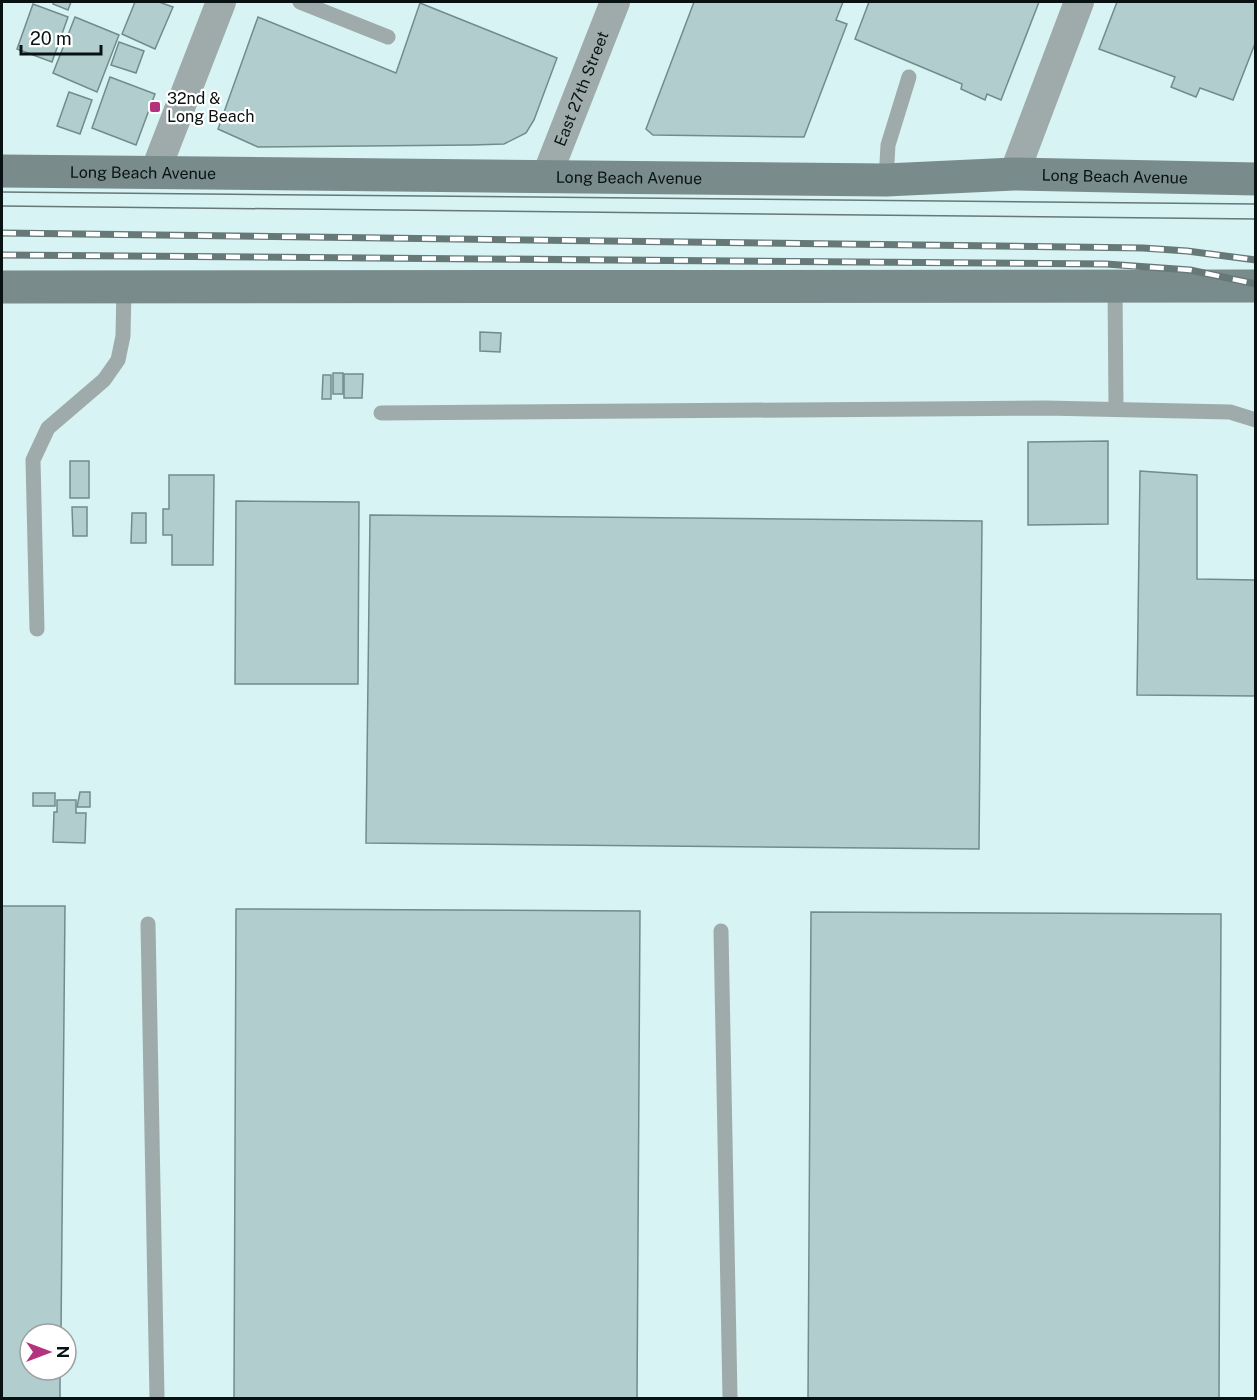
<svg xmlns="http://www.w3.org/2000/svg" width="1257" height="1400" viewBox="0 0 1257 1400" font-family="'Public Sans',sans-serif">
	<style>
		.building { fill: #b2cdce; stroke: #728c8d; stroke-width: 1.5 }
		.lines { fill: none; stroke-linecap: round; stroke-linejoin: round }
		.lane { stroke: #9fabab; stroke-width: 15 }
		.street { stroke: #9fabab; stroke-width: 30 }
		.secondary { stroke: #7a8b8c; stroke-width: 33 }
		.tram { stroke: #667878; stroke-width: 1.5 }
		.rail-casing { stroke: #667878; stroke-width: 7 }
		.rail { stroke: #fff; stroke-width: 4.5; stroke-dasharray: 14; stroke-linecap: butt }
		.poi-dot { fill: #b3337e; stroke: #fff; stroke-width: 2 }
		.labels { text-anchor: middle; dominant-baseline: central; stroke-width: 4.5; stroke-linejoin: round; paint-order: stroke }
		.street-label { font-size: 16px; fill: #081212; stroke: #fff }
		.poi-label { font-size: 16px; fill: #081212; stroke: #fff; text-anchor: start }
	</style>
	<rect width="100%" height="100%" fill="#d7f3f4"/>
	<g class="building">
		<polygon points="53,2 71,2 68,10 53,4"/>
		<polygon points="135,2 159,2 173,7 155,49 122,34"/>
		<polygon points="694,2 843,2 836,20 847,24 804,137 653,135 646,129"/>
		<polygon points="869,2 1039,2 1001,100 987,94 985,100 961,89 962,84 855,39"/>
		<polygon points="1117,2 1256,2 1256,41 1233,100 1200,88 1196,97 1171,87 1175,77 1099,49"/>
		<polygon points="420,3 557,58 534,120 526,133 504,144 472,145 258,147 218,129 258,17 396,73"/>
		<polygon points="33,4 68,17 52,62 17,49"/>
		<polygon points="75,17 119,35 97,92 53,73"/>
		<polygon points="119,42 144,51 136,73 111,65"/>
		<polygon points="110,77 155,94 136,145 92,128"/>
		<polygon points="69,92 92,100 80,134 57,126"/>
		<polygon points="480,332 501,333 500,352 480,351"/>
		<rect x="333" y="373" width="10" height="21"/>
		<polygon points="344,374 363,374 362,398 344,398"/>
		<polygon points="323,375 331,375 331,399 322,399"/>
		<polygon points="1108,441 1108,524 1028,525 1028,442"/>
		<rect x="70" y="461" width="19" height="37"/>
		<polygon points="1140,471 1197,475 1197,579 1256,580 1256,696 1137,695"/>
		<polygon points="169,475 214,475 213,565 172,565 172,535 163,535 163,509 169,509"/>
		<polygon points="236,501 359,502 358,684 235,684"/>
		<polygon points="72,507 87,507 87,536 73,536"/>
		<polygon points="132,513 146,513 146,543 131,543"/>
		<polygon points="370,515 982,521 979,849 366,843"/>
		<polygon points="80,792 90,792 90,807 77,807"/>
		<rect x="33" y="793" width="22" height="13"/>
		<polygon points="57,800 76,800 76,813 86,813 85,843 53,842 54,812 57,812"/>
		<polygon points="2,906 65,906 61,1334 30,1334 30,1370 60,1370 60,1398 2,1398"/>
		<polygon points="236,909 640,911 637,1398 234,1398"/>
		<polygon points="811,912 1221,914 1219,1398 808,1398"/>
	</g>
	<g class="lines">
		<g class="lane">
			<polyline points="300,2 388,37"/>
			<polyline points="886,180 888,145 909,77"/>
			<polyline points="1115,286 1116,409"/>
			<polyline points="381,413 1045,408 1230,412 1256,420"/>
			<polyline points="37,629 33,460 48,428 104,380 118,360 123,336 124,287"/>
			<polyline points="148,924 157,1398"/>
			<polyline points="721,931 730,1398"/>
		</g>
		<g class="street">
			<polyline points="155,172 221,2"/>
			<polyline points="1014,174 1079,2"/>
			<path id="s1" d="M547,175L615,2"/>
		</g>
		<g class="secondary">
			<path id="s2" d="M2,171L886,180L1014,174L1256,179"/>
			<polyline points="2,287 1256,286"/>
		</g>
		<g class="tram">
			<polyline points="2,192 1256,204"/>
			<polyline points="2,206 1256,219"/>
		</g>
		<defs>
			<g id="rail">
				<polyline points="2,233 1143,248 1187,251 1256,260"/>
				<polyline points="2,255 1106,264 1190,270 1256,284"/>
			</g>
		</defs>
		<use href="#rail" class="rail-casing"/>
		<use href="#rail" class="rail"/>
	</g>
	<rect class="poi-dot" x="149" y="101" width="12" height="12" rx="3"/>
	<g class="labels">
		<g class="street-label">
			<text stroke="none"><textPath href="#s1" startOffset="93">East 27th Street</textPath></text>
			<text stroke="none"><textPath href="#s2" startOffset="141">Long Beach Avenue</textPath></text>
			<text stroke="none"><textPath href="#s2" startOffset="1113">Long Beach Avenue</textPath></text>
			<text stroke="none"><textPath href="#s2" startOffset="627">Long Beach Avenue</textPath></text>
		</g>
		<g class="poi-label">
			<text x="167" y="98">32nd &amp;<tspan x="167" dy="18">Long Beach</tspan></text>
		</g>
	</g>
	<rect width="1257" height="1400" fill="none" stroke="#081212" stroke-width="6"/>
	<g transform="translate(48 1352) rotate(90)"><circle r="28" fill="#ffffff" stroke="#9ca0a0" stroke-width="1.5"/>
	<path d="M0-4.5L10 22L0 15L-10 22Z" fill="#b3337e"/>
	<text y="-9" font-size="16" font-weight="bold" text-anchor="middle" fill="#081212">N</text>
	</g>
	<path d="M21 45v9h80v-9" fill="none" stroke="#081212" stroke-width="3"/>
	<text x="30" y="45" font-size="18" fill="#081212" stroke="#ffffff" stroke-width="4.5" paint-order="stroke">20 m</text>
</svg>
